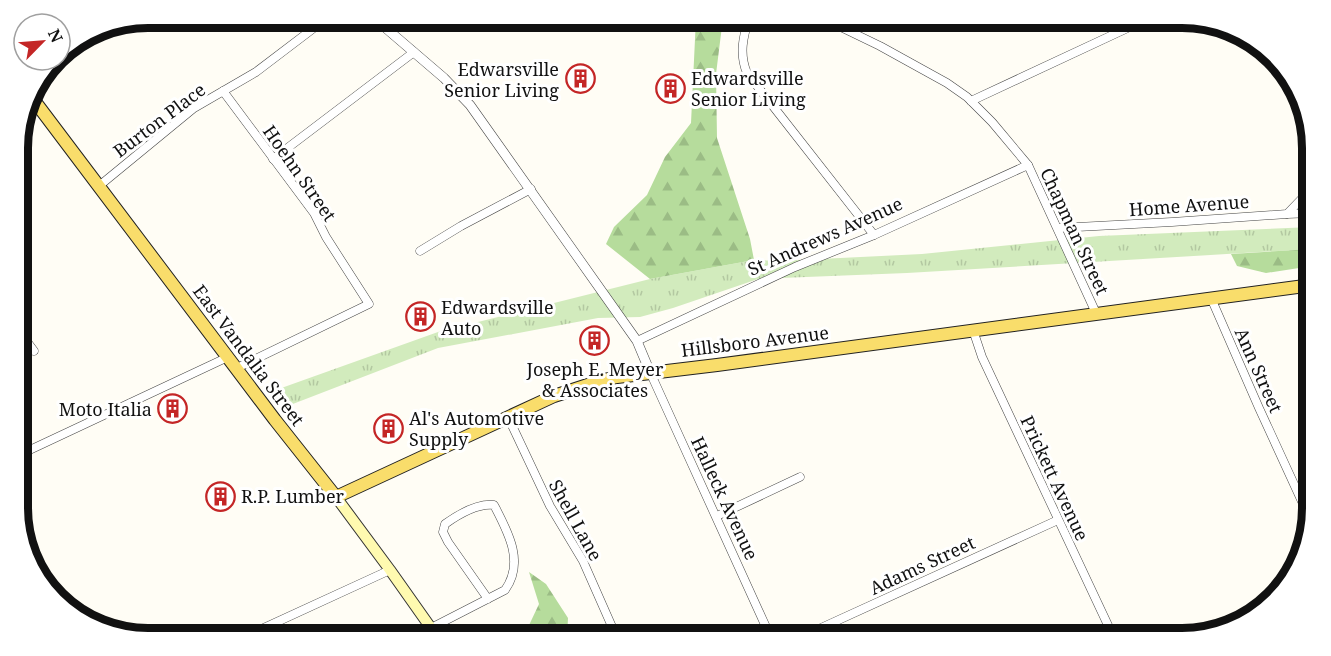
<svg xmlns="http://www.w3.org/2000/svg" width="1331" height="656" viewBox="0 0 1331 656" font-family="'Noto Serif',serif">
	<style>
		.grass { fill: url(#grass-tufts) }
		.forest { fill: url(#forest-firs) }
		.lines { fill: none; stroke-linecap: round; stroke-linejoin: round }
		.minor-casing { stroke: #444; stroke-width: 9 }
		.tertiary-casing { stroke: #444; stroke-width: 10 }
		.secondary-casing { stroke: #333; stroke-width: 12 }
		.primary-casing { stroke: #222; stroke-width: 14 }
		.minor { stroke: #fff; stroke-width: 8 }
		.tertiary { stroke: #fff; stroke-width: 9 }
		.secondary { stroke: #fffab0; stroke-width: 10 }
		.primary { stroke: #f9dd6b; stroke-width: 12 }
		.labels { text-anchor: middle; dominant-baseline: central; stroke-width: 6; stroke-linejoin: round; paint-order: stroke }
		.poi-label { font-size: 18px; fill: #111; stroke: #fff; text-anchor: start }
		.street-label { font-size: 18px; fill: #111; stroke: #fff }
		.rim { fill: none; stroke: #111; stroke-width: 8 }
	</style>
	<defs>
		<pattern id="grass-tufts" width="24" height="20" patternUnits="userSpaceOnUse" patternTransform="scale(1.5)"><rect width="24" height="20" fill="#d2ebbd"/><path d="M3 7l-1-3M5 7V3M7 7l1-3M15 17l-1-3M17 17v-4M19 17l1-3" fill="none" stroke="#b3c8a1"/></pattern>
		<pattern id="forest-firs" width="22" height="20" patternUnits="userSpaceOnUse" patternTransform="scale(1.5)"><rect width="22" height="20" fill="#b6dc9c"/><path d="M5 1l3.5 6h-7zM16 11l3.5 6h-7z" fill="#9bbc85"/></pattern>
	</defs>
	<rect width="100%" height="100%" fill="#fffdf5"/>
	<polygon class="grass" points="1312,227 1312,249 907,273 758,279 673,308 640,317 598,318 438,348 285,407 273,391 438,332 650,279 754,260 779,261 922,254 1099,236"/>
	<g class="forest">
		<polygon points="696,18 723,18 716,74 717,138 750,239 754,260 650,279 606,244 614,227 647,195 665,157 691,123"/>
		<polygon points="1312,249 1312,266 1266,273 1237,266 1231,254"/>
		<polygon points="529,572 546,584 568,618 567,638 523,638 539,604"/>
	</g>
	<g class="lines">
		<defs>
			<g id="minor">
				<path d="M749,18C743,37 739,54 747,73L874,235"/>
				<polyline points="822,18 880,46 947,83 967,97 992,122 1028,165 1096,313"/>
				<polyline points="390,32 410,18"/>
				<polyline points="223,91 314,213 326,237 369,304 237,368"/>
				<polyline points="971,101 1149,18"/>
				<polyline points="273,159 414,52"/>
				<polyline points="99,186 194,108 256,72 327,18"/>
				<polyline points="1287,214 1312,213"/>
				<polyline points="1058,228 1172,222 1287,214 1312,188"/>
				<polyline points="420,251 461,226 531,189"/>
				<polyline points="1211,298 1259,408 1310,519"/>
				<polyline points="973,330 982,357 1114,638"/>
				<polyline points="19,331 34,351"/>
				<polyline points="637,341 795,267 874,235 1028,165"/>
				<polyline points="650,372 771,638"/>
				<polyline points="508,417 550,506 583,561 617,638"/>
				<polyline points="19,455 228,357"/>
				<polyline points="717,516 800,477"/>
				<path d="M431,628L505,590C525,562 508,532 494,505C477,503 459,514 445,524L443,532L448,542L488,599"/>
				<polyline points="242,638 390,570"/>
				<polyline points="799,638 1058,520"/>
			</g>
			<polyline id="tertiary" points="374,18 444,78 470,105 637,341 650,372"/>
			<polyline id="secondary" points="336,497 390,570 438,638"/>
			<polyline id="primary" points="30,95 275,420 336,497 554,396 600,381 617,377 717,365 1312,285"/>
		</defs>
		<use href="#minor" class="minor-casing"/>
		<use href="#tertiary" class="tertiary-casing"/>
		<use href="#secondary" class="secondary-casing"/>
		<use href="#primary" class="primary-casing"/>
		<use href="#minor" class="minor"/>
		<use href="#tertiary" class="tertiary"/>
		<use href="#secondary" class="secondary"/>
		<use href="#primary" class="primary"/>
	</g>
	<defs>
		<symbol id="building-ring" viewBox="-11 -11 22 22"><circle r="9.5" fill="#fff" stroke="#c42626" stroke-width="1.5"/><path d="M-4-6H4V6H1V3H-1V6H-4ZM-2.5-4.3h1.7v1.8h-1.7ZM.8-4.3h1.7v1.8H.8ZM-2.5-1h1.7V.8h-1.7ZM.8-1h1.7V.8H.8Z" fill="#c42626"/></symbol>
	</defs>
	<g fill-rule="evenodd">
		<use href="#building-ring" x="564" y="62" width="33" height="33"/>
		<use href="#building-ring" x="654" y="72" width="33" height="33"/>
		<use href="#building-ring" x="404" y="300" width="33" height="33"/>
		<use href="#building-ring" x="578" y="324" width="33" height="33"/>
		<use href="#building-ring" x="156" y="392" width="33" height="33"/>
		<use href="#building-ring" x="372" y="412" width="33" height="33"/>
		<use href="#building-ring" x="204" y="480" width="33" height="33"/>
	</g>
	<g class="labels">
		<g class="poi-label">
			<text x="559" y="69" text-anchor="end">Edwarsville<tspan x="559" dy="21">Senior Living</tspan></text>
			<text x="691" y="78">Edwardsville<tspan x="691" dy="21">Senior Living</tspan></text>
			<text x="441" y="307">Edwardsville<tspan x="441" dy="21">Auto</tspan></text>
			<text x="595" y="369" text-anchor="middle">Joseph E. Meyer<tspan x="595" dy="21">&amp; Associates</tspan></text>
			<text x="152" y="409" text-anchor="end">Moto Italia</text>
			<text x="409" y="418">Al's Automotive<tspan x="409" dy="21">Supply</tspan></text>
			<text x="241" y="496">R.P. Lumber</text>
		</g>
		<g class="street-label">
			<text transform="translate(159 120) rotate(-37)">Burton Place</text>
			<text transform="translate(300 173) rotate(55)">Hoehn Street</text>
			<text transform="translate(1189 205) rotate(-4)">Home Avenue</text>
			<text transform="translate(1075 231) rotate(65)">Chapman Street</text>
			<text transform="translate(825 236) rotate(-24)">St Andrews Avenue</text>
			<text transform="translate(755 341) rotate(-7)">Hillsboro Avenue</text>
			<text transform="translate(249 355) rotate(53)">East Vandalia Street</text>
			<text transform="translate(1259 370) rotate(66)">Ann Street</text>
			<text transform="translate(1055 478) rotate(65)">Prickett Avenue</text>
			<text transform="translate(725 498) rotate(65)">Halleck Avenue</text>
			<text transform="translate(576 520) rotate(61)">Shell Lane</text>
			<text transform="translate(922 565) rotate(-25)">Adams Street</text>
		</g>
	</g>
	<path d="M0 0H1331V656H0ZM148 28H1182A120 120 0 0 1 1302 148V508A120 120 0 0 1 1182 628H148A120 120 0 0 1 28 508V148A120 120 0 0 1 148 28Z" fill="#fff" fill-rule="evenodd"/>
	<path class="rim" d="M148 28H1182A120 120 0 0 1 1302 148V508A120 120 0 0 1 1182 628H148A120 120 0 0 1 28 508V148A120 120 0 0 1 148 28Z"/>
	<g transform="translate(42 42) rotate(65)"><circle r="28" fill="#ffffff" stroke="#a0a0a0" stroke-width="1.5"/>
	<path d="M0-4.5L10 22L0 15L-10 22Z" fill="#c42626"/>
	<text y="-9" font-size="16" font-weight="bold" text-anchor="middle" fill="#111111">N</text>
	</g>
</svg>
